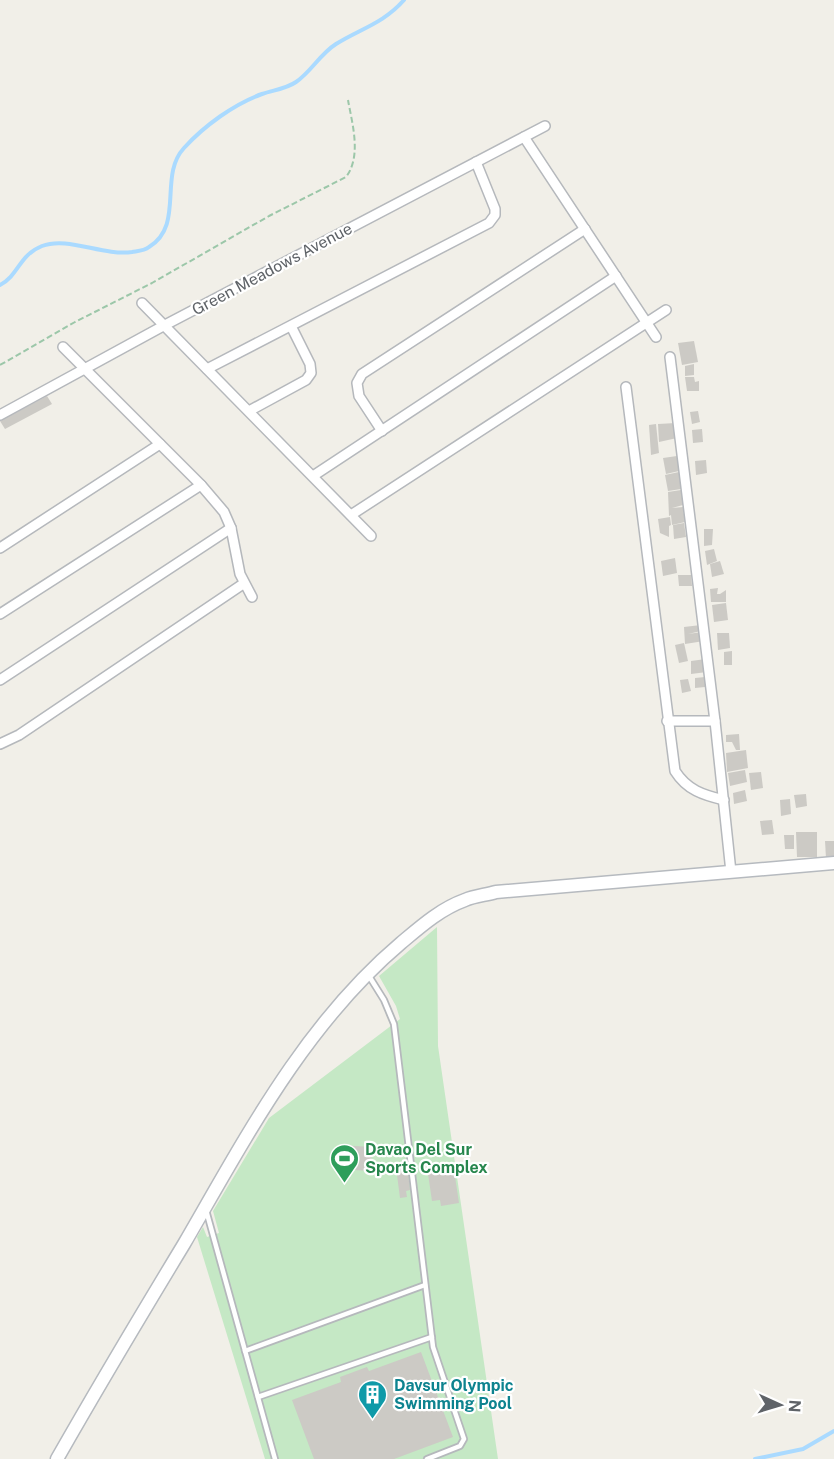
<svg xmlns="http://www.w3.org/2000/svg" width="834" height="1459" viewBox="0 0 834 1459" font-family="'Public Sans',sans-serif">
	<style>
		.pitch { fill: #c5e8c5 }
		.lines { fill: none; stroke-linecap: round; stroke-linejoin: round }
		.stream { stroke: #aadaff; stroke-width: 4 }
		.building { fill: #cccac5 }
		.lane-casing { stroke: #b5b8bc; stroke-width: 8 }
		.street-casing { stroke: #b5b8bc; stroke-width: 12 }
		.secondary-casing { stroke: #b6babf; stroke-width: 15 }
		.path { stroke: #9cc7a9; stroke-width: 2; stroke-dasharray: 6 3; stroke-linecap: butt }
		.lane { stroke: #fff; stroke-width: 4.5 }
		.street { stroke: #fff; stroke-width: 9 }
		.secondary { stroke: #fff; stroke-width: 12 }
		.labels { text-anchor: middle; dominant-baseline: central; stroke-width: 4.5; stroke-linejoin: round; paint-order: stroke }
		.street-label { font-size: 16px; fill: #5f6368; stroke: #fff }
		.leisure-label { font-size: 16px; font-weight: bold; fill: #27864d; stroke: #fff; text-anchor: start }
		.culture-label { font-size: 16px; font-weight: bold; fill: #0d838f; stroke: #fff; text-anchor: start }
	</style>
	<rect width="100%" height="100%" fill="#f1efe8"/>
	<polygon class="pitch" points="437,927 438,1046 498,1459 265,1459 197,1237 203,1227 207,1237 219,1233 213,1211 269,1118 400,1019 396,1006 379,976"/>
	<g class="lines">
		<g class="stream">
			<path d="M0,285C19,275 19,255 42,246C68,236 102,256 132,252C138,251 144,251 149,247C185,225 158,176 184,148C204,126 234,104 262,94C273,90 286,89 296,82C311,72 320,54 336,44C360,29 384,23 404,0"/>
			<polyline points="755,1459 803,1449 834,1431"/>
		</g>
	</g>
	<g class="building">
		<polygon points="694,341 698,362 682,365 678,343"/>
		<polygon points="694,364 694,375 685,376 685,366"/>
		<polygon points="685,377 694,377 695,382 699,381 699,391 687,391"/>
		<polygon points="47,396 52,404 5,429 0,421"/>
		<polygon points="698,411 700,422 692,424 690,412"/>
		<polygon points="676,423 677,438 659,442 658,424"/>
		<polygon points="656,424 659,453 651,455 649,425"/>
		<polygon points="702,429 703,442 693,443 692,430"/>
		<polygon points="677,456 679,471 666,474 663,458"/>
		<polygon points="706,460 707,473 696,475 695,461"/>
		<polygon points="679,472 681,489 668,491 665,475"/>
		<polygon points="681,490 683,505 672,508 683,507 685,522 672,525 671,515 669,516 668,492"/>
		<polygon points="670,517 671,525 669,526 669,537 660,533 658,519"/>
		<polygon points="684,523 686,537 674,539 673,525"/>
		<polygon points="704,529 713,529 712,545 704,546"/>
		<polygon points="714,549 717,561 707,565 705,551"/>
		<polygon points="675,558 677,573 663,576 661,561"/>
		<polygon points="720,561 724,574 712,577 710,564"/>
		<polygon points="678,575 691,575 692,586 679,586"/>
		<polygon points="718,588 717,594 720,594 726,590 726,602 711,602 710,589"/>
		<polygon points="726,603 728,620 714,622 712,605"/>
		<polygon points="701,625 701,631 688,634 702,632 704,641 685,644 684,627"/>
		<polygon points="717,633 729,633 730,648 718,650"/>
		<polygon points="684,643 688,661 679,663 675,645"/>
		<polygon points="732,651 732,665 724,665 724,652"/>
		<polygon points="706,659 707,672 691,674 691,661"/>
		<polygon points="705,677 705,687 695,688 695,678"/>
		<polygon points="688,679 691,691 682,693 680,680"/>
		<polygon points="739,734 740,750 736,750 732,742 726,742 726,735"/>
		<polygon points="746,750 748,768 727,772 726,753"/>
		<polygon points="745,770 747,782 730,786 728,773"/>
		<polygon points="761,772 763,788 751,790 749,773"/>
		<polygon points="745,790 747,801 734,804 733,793"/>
		<polygon points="806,794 807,806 796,808 794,795"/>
		<polygon points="790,799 791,814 781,816 780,800"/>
		<polygon points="772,820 774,834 762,835 760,821"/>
		<polygon points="796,832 817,832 817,857 797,857"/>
		<polygon points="784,835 794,835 794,849 785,849"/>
		<polygon points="825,841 834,841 834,857 826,858"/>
		<polygon points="338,1145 372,1147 371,1171 337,1169"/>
		<polygon points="453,1163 459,1203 441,1206 440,1200 432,1201 427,1167"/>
		<polygon points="407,1165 410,1190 406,1191 407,1197 400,1198 396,1167"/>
		<polygon points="421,1352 453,1437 394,1459 314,1459 292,1400 341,1382 340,1377 367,1367 369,1371"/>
	</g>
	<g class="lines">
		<defs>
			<g id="lane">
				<polyline points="369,976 384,1000 394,1024 433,1347 464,1439 460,1446 427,1459"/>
				<polyline points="206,1210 275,1459"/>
				<polyline points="245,1351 425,1285"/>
				<polyline points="258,1397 432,1337"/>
			</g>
			<g id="street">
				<polyline points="524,137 656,337"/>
				<polyline points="142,303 371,536"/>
				<polyline points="63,347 201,485 224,512 231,528 240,574 252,597"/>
				<polyline points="670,357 715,721 731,872"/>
				<polyline points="207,369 489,223 495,215 495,209 476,162"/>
				<path d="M626,387L675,771C687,790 703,795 724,800"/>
				<polyline points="249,411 306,380 311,373 310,364 291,326"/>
				<polyline points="0,415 165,325 545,126"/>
				<polyline points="382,431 359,396 357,383 362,374 585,229"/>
				<polyline points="313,476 616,276"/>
				<polyline points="351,515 666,310"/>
				<polyline points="0,548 160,444"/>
				<polyline points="0,614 201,485"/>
				<polyline points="0,680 231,528"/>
				<polyline points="667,721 715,721"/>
				<polyline points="0,744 19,735 243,584"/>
			</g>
			<path id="secondary" d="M57,1459C98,1387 141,1315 184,1244C246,1137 305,1024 401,943C420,927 440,909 465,900C474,896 486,895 496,892L834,863"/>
		</defs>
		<use href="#lane" class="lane-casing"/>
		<use href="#street" class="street-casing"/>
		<use href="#secondary" class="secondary-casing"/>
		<path class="path" d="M0,365L75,322L152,283L269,216L346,177C362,156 352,123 348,100"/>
		<use href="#lane" class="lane"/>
		<use href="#street" class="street"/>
		<use href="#secondary" class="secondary"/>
	</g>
	<defs>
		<symbol id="stadium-pin" viewBox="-11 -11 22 30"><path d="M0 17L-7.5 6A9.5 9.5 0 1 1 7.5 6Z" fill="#2e9e5b" stroke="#fff"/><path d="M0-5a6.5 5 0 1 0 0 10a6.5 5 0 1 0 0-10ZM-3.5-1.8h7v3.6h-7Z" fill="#fff"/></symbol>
		<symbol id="building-pin" viewBox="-11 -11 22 30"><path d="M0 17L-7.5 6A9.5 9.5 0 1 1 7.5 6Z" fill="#0f9aa8" stroke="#fff"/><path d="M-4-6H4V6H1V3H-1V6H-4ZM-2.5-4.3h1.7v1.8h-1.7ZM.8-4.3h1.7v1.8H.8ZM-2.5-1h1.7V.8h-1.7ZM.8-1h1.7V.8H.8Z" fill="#fff"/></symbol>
	</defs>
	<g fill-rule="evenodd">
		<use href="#stadium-pin" x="328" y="1142" width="33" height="45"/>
		<use href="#building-pin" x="356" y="1378" width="33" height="45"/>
	</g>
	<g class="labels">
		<g class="street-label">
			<text transform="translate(272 269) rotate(-28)">Green Meadows Avenue</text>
		</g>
		<g class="leisure-label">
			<text x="365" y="1149">Davao Del Sur<tspan x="365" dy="18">Sports Complex</tspan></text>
		</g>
		<g class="culture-label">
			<text x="394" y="1385">Davsur Olympic<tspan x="394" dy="18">Swimming Pool</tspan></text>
		</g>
	</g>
	<g transform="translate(780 1405) rotate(94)" stroke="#ffffff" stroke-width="4.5" paint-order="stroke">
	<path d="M0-4.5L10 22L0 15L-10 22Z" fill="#5f6368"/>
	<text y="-9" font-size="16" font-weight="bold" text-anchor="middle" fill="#5f6368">N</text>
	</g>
</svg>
